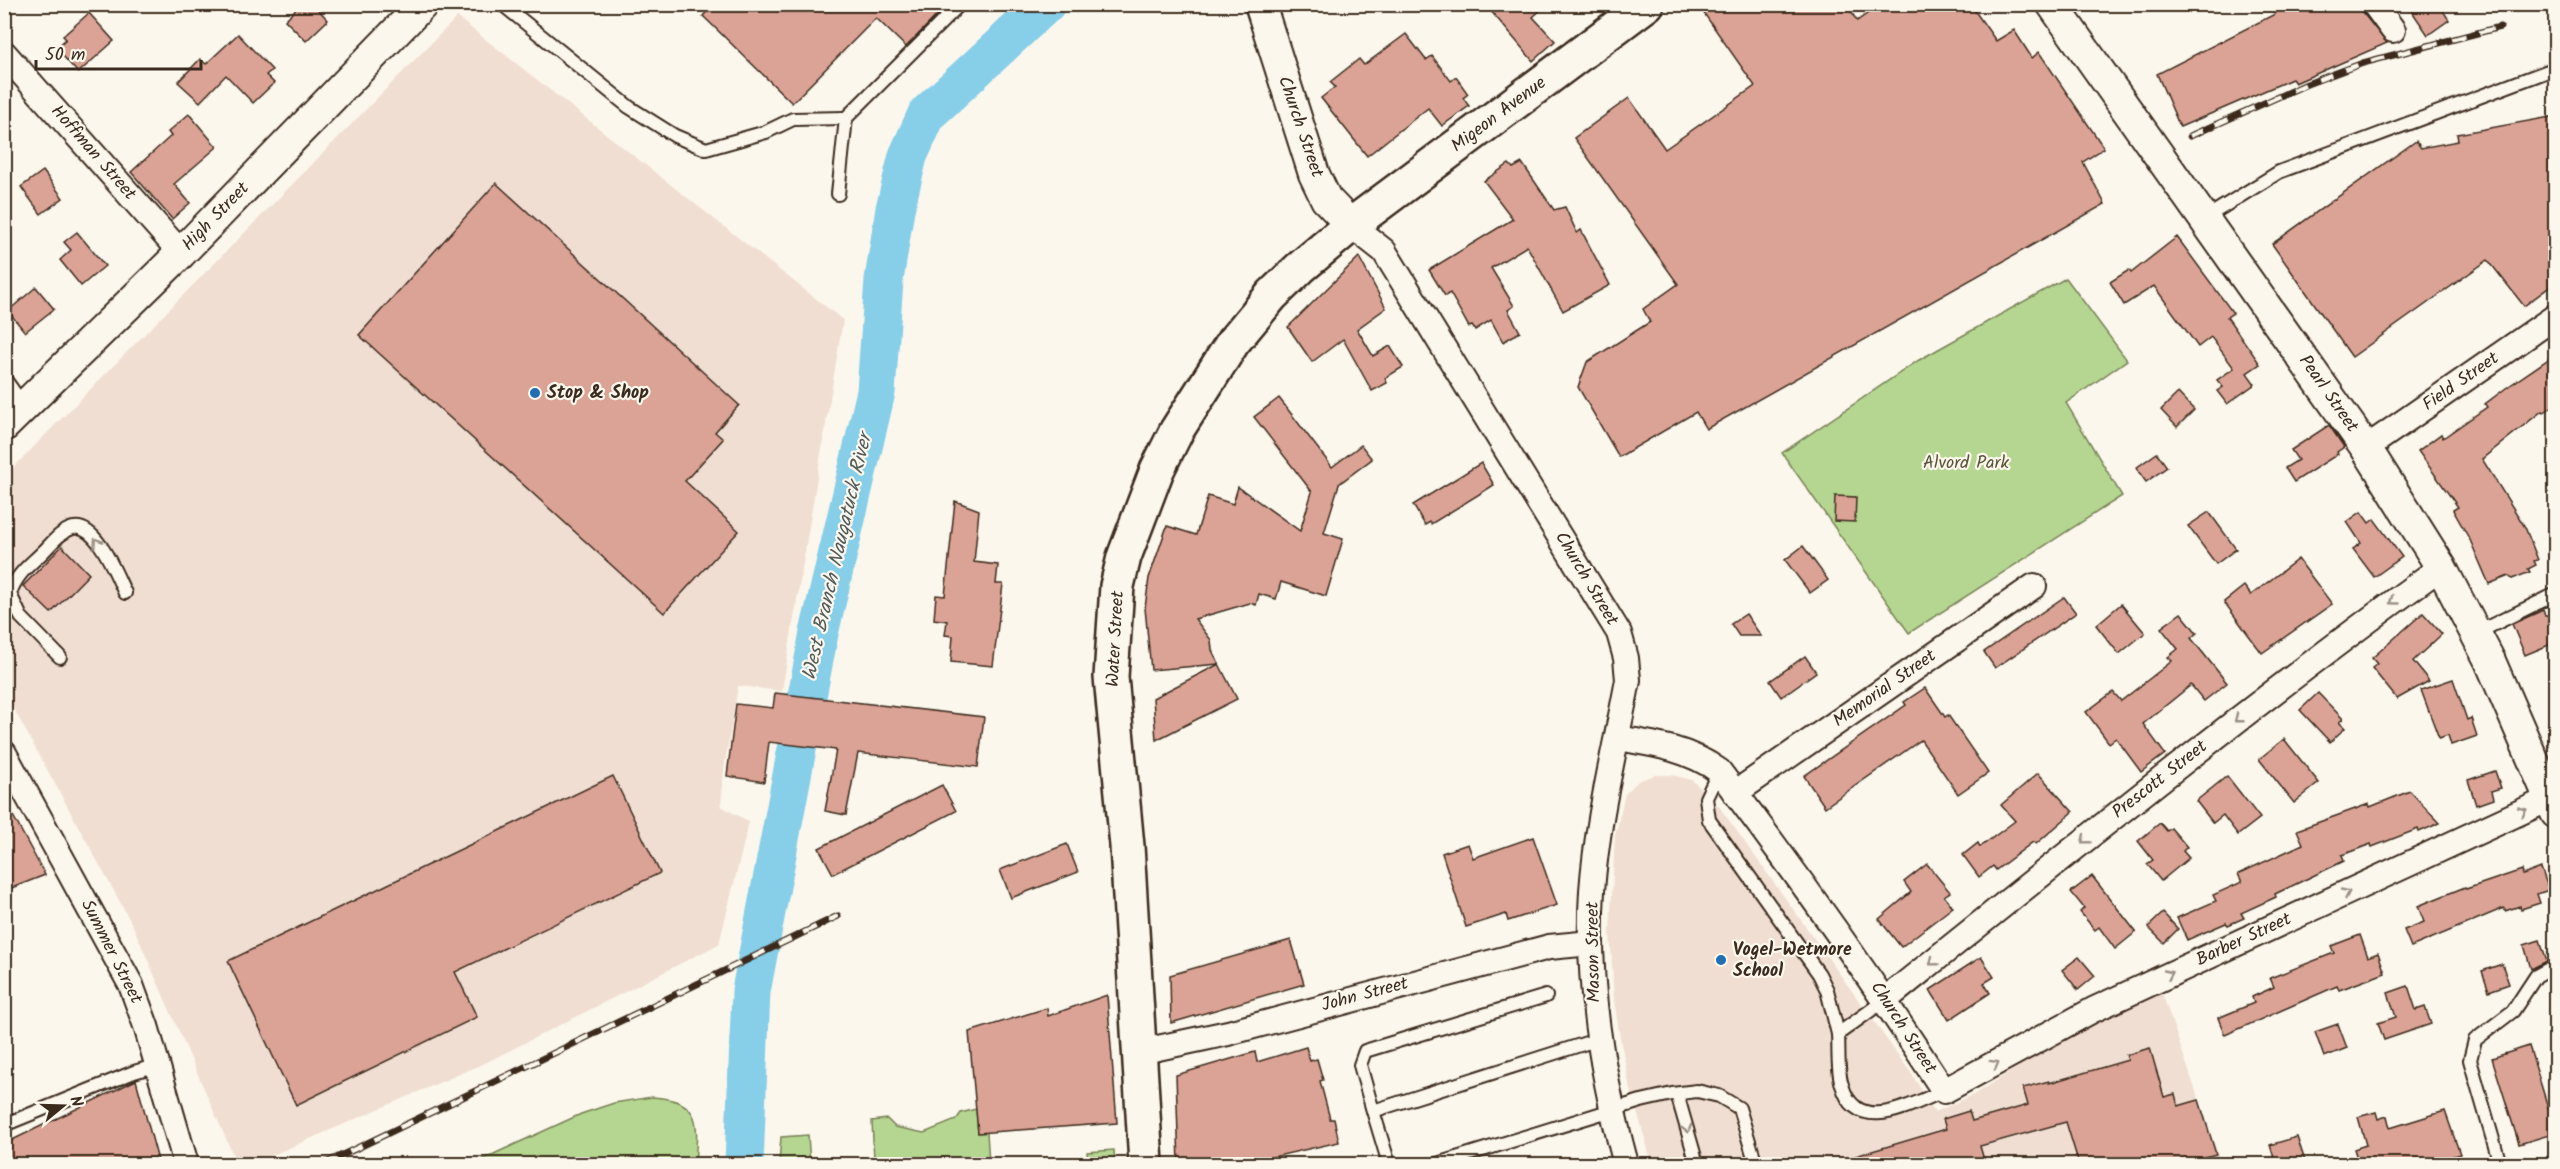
<svg xmlns="http://www.w3.org/2000/svg" width="2560" height="1169" viewBox="0 0 2560 1169" font-family="Kalam,sans-serif">
	<style>
		.built { fill: #f1ded2 }
		.green { fill: #b5d690; stroke: #788057; stroke-width: 1.5 }
		.lines { fill: none; stroke-linecap: round; stroke-linejoin: round }
		.river { stroke: #87cee8; stroke-width: 39 }
		.building { fill: #dba395; stroke: #3b2a1e; stroke-width: 1.5 }
		.service-casing { stroke: #3b2a1e; stroke-width: 16 }
		.minor-casing { stroke: #3b2a1e; stroke-width: 28 }
		.tertiary-casing { stroke: #3b2a1e; stroke-width: 34 }
		.secondary-casing { stroke: #3b2a1e; stroke-width: 38 }
		.service { stroke: #fbf7ec; stroke-width: 12 }
		.minor { stroke: #fbf7ec; stroke-width: 24 }
		.tertiary { stroke: #fbf7ec; stroke-width: 30 }
		.secondary { stroke: #fbf7ec; stroke-width: 33 }
		.rail-casing { stroke: #3b2a1e; stroke-width: 7 }
		.rail { stroke: #fbf7ec; stroke-width: 4.5; stroke-dasharray: 14; stroke-linecap: butt }
		.oneway { stroke: #9b9085 }
		.poi-dot { fill: #1f6fb2; stroke: #fbf7ec; stroke-width: 2 }
		.labels { text-anchor: middle; dominant-baseline: central; stroke-width: 4.5; stroke-linejoin: round; paint-order: stroke }
		.street-label { font-size: 18px; fill: #3b2a1e; stroke: #fbf7ec }
		.poi-label { font-size: 18px; font-weight: bold; fill: #3b2a1e; stroke: #fbf7ec; text-anchor: start }
		.park-label { font-size: 18px; fill: #5a553a; stroke: #fbf7ec }
		.water-label { font-size: 20px; font-style: italic; fill: #525b5b; stroke: #fbf7ec }
	</style>
	<rect width="100%" height="100%" fill="#fbf7ec"/>
	<filter id="ink" filterUnits="userSpaceOnUse"><feTurbulence type="fractalNoise" baseFrequency=".0167" numOctaves="2"/><feDisplacementMap in="SourceGraphic" scale="12" xChannelSelector="R" yChannelSelector="G"/><feConvolveMatrix kernelMatrix="1 2 1 2 8 2 1 2 1" color-interpolation-filters="sRGB"/></filter>
	<g filter="url(#ink)">
		<g class="built">
			<polygon points="457,17 843,320 782,691 738,686 724,769 721,806 749,822 719,944 487,1062 252,1164 237,1164 132,924 5,693 4,477"/>
			<polygon points="1655,775 1672,775 1692,780 1718,805 1911,1073 1935,1112 1973,1095 2075,1031 2161,990 2221,1164 1652,1164 1629,1083 1620,1038 1614,1000 1610,931 1615,836 1625,794 1638,781"/>
		</g>
		<g class="green">
			<polygon points="2066,278 2127,360 2066,403 2122,496 1909,633 1782,453 1919,360"/>
			<path d="M652,1097C702,1100 698,1122 695,1164H472L581,1114L614,1103Z"/>
			<polygon points="976,1109 978,1133 987,1132 989,1164 906,1164 906,1159 874,1159 872,1121 887,1119 895,1127 924,1133 956,1120 961,1113"/>
			<polygon points="808,1135 810,1164 779,1164 781,1137"/>
			<polygon points="1114,1150 1115,1164 1088,1164 1087,1152"/>
		</g>
		<g class="lines">
			<polyline class="river" points="744,1164 751,991 819,633 876,392 884,280 895,209 908,156 927,114 1046,4"/>
		</g>
		<g class="building">
			<polygon points="301,4 313,4 328,20 306,41 285,20"/>
			<polygon points="714,4 948,4 906,47 876,18 792,103 703,16"/>
			<polygon points="1485,4 1547,4 1533,17 1555,41 1533,61"/>
			<polygon points="1713,4 1846,4 1857,21 1881,4 1970,4 1996,41 2014,30 2032,58 2039,52 2104,148 2083,162 2105,204 1706,429 1696,412 1619,457 1578,387 1587,362 1650,322 1643,309 1678,284 1574,138 1629,98 1665,149 1755,86 1703,12"/>
			<polygon points="2269,4 2360,4 2362,12 2387,43 2295,83 2292,79 2180,127 2157,74 2275,14"/>
			<polygon points="2407,4 2439,4 2449,20 2428,35"/>
			<polygon points="89,13 114,41 78,73 56,48 66,39 63,36"/>
			<polygon points="238,34 272,70 266,75 274,83 253,103 226,75 200,102 178,82 200,59 206,64"/>
			<polygon points="1406,34 1426,60 1432,56 1451,81 1456,77 1468,94 1463,98 1469,106 1442,126 1428,108 1367,156 1321,98 1335,87 1330,82 1359,59 1364,65"/>
			<polygon points="189,114 217,147 174,184 190,203 172,219 131,172 171,136 168,132"/>
			<polygon points="2556,116 2556,282 2524,306 2488,260 2352,357 2272,244 2416,141 2421,148 2458,141 2457,134"/>
			<polygon points="1522,163 1554,210 1565,207 1577,233 1581,230 1610,285 1563,311 1527,246 1491,268 1514,306 1508,310 1520,332 1503,342 1491,320 1475,330 1472,326 1469,327 1450,293 1445,296 1429,270 1513,219 1484,181 1509,164 1513,168"/>
			<polygon points="43,171 63,198 41,214 21,187"/>
			<polygon points="496,183 739,405 715,432 723,439 685,481 739,531 664,613 359,335"/>
			<polygon points="77,232 105,266 81,286 60,260 71,250 64,242"/>
			<polygon points="2177,237 2233,313 2227,317 2260,364 2247,373 2255,384 2227,404 2217,391 2223,387 2217,380 2234,368 2211,337 2198,347 2154,286 2124,305 2110,282 2129,270 2131,273"/>
			<polygon points="1359,257 1386,308 1357,329 1373,356 1390,346 1403,367 1385,378 1387,383 1372,391 1343,339 1312,362 1288,327"/>
			<polygon points="36,287 54,309 25,332 8,311"/>
			<polygon points="2556,354 2556,404 2543,413 2542,411 2482,459 2525,527 2538,560 2534,561 2536,565 2528,569 2530,572 2512,579 2509,576 2489,584 2470,540 2453,510 2458,507 2418,451 2441,434 2443,438 2487,407 2485,404 2506,388"/>
			<polygon points="2178,393 2194,410 2177,427 2161,410"/>
			<polygon points="1279,398 1332,467 1361,445 1372,459 1339,484 1324,533 1343,539 1326,596 1281,582 1276,599 1259,594 1256,605 1250,603 1195,619 1211,640 1212,650 1219,664 1151,670 1145,608 1149,578 1167,526 1196,535 1208,496 1233,504 1238,487 1300,531 1312,492 1254,417"/>
			<polygon points="2329,425 2344,447 2337,452 2338,454 2294,482 2285,468 2298,460 2291,450"/>
			<polygon points="2157,453 2167,467 2146,482 2136,468"/>
			<polygon points="1481,463 1494,485 1431,524 1430,522 1425,525 1413,505"/>
			<polygon points="1835,496 1856,497 1855,522 1834,521"/>
			<polygon points="955,501 979,510 974,562 998,565 996,584 1003,584 993,666 951,662 953,636 945,635 947,621 934,619 936,595 945,596"/>
			<polygon points="2209,512 2236,549 2216,564 2188,526"/>
			<polygon points="2361,512 2369,523 2374,519 2402,557 2374,577 2353,549 2361,543 2347,522"/>
			<polygon points="62,546 89,574 51,613 23,586"/>
			<polygon points="1803,546 1828,580 1810,593 1785,560"/>
			<polygon points="2298,559 2332,604 2262,653 2224,602 2244,586 2251,595"/>
			<polygon points="2064,597 2076,613 1995,668 1984,652"/>
			<polygon points="2121,604 2145,633 2119,654 2096,625"/>
			<polygon points="2543,610 2545,616 2556,611 2556,642 2525,655 2512,624"/>
			<polygon points="2181,613 2197,633 2191,638 2227,683 2204,701 2191,685 2143,724 2165,754 2141,772 2116,738 2109,743 2086,712 2113,692 2121,701 2172,661 2168,657 2178,649 2161,628"/>
			<polygon points="2423,613 2442,634 2413,661 2429,681 2397,699 2372,668 2377,664 2372,658"/>
			<polygon points="1746,614 1761,636 1739,636 1731,624"/>
			<polygon points="1805,656 1816,672 1781,697 1770,681"/>
			<polygon points="1219,664 1237,699 1156,740 1153,698"/>
			<polygon points="2453,679 2467,720 2471,718 2477,736 2451,745 2448,735 2439,738 2421,690"/>
			<polygon points="1925,688 1945,717 1948,715 1988,773 1958,794 1921,740 1825,807 1804,776 1906,705 1904,702"/>
			<polygon points="775,693 984,717 978,767 858,753 846,815 825,811 836,750 769,742 764,782 727,776 736,704 773,708"/>
			<polygon points="2318,693 2343,719 2339,722 2345,728 2330,742 2300,710"/>
			<polygon points="2284,739 2319,783 2294,803 2259,759"/>
			<polygon points="2495,771 2501,788 2491,791 2493,799 2476,805 2468,780"/>
			<polygon points="2038,773 2073,812 2036,844 2033,842 1996,870 1993,866 1979,877 1963,855 1978,843 1980,847 2015,821 2001,805"/>
			<polygon points="613,776 660,873 455,972 477,1017 296,1105 228,961"/>
			<polygon points="2227,776 2260,818 2238,835 2223,815 2213,823 2196,801"/>
			<polygon points="942,785 956,811 833,874 819,848"/>
			<polygon points="2410,791 2440,823 2419,832 2418,829 2372,847 2371,844 2342,855 2344,861 2275,894 2276,897 2241,913 2244,918 2228,925 2226,923 2187,940 2177,918 2216,901 2213,895 2242,882 2238,874 2303,844 2297,830 2369,804 2370,807"/>
			<polygon points="4,799 45,875 4,891"/>
			<polygon points="2160,823 2167,831 2171,828 2187,847 2183,851 2189,858 2161,881 2147,864 2153,860 2138,841"/>
			<polygon points="1533,837 1557,905 1508,921 1506,914 1466,927 1442,853 1468,844 1473,858"/>
			<polygon points="1067,844 1078,872 1011,898 1000,870"/>
			<polygon points="1927,864 1950,892 1944,896 1953,907 1901,947 1879,919 1911,892 1904,882"/>
			<polygon points="2541,868 2549,890 2537,894 2540,903 2521,909 2520,906 2505,911 2504,908 2411,947 2404,930 2424,922 2418,906 2465,887 2466,889 2522,870 2523,875"/>
			<polygon points="2092,876 2136,932 2115,949 2099,927 2095,930 2080,912 2084,908 2071,892"/>
			<polygon points="2163,913 2178,929 2164,943 2148,927"/>
			<polygon points="2360,935 2368,957 2378,953 2385,973 2339,990 2337,986 2225,1035 2218,1018 2254,1003 2252,997 2274,987 2270,978 2334,953 2331,946"/>
			<polygon points="1291,940 1304,984 1171,1023 1170,975"/>
			<polygon points="2540,940 2547,961 2531,969 2524,945"/>
			<polygon points="1981,957 1994,977 1984,983 1990,993 1949,1020 1930,990"/>
			<polygon points="2079,957 2095,976 2078,990 2062,970"/>
			<polygon points="2502,964 2509,984 2489,991 2482,971"/>
			<polygon points="2408,986 2416,1010 2425,1007 2431,1024 2384,1040 2378,1023 2396,1017 2388,993"/>
			<polygon points="1107,995 1117,1123 978,1133 969,1032 1047,1008 1048,1016"/>
			<polygon points="2338,1024 2347,1048 2324,1057 2315,1032"/>
			<polygon points="2529,1046 2556,1133 2519,1144 2492,1058"/>
			<polygon points="1306,1047 1310,1061 1317,1059 1323,1080 1320,1081 1330,1119 1334,1119 1339,1142 1242,1164 1179,1164 1176,1075 1255,1052 1257,1062"/>
			<polygon points="2150,1048 2164,1097 2175,1094 2178,1106 2199,1100 2216,1154 2194,1160 2195,1164 2079,1164 2066,1122 1980,1146 1984,1160 1969,1164 1843,1164 1842,1160 1946,1129 1943,1119 1969,1111 1972,1121 2028,1105 2023,1088 2049,1081 2049,1083 2128,1060 2126,1055"/>
			<polygon points="136,1080 159,1164 4,1164 4,1144"/>
			<polygon points="2445,1111 2460,1154 2428,1164 2359,1164 2354,1149 2366,1145 2358,1117 2376,1112 2378,1119 2387,1116 2390,1128"/>
			<polygon points="2297,1137 2306,1164 2276,1164 2270,1145"/>
		</g>
		<g class="lines">
			<defs>
				<g id="service">
					<polyline points="502,4 629,107 675,136 706,149 766,132 793,119 846,118"/>
					<polyline points="838,194 846,118 960,4"/>
					<polyline points="2205,218 2279,172 2556,68"/>
					<polyline points="4,378 24,406"/>
					<polyline points="2476,633 2556,594"/>
					<path d="M60,657L21,617L10,594C16,574 30,565 44,551C52,543 61,531 73,528C97,523 116,575 125,593"/>
					<polyline points="1719,771 1706,798 1709,820 1819,974 1827,990 1838,1034"/>
					<path d="M1885,1000L1838,1034C1839,1050 1837,1070 1842,1085C1857,1137 1911,1104 1944,1091"/>
					<polyline points="1677,1094 1697,1164"/>
					<polyline points="1373,1111 1360,1065 1365,1051 1546,996"/>
					<polyline points="4,1125 134,1072 158,1065"/>
					<polyline points="1389,1164 1373,1111 1599,1039"/>
					<polyline points="1437,1164 1641,1101 1672,1094 1697,1091 1719,1096 1739,1108 1756,1164"/>
					<polyline points="2500,1164 2470,1060 2475,1040 2513,1011 2536,976 2556,965"/>
				</g>
				<g id="minor">
					<polyline points="2374,4 2393,30"/>
					<polyline points="4,53 181,253"/>
					<path d="M1351,225L1384,251L1619,633L1626,658L1628,680C1615,750 1597,820 1592,891C1586,983 1602,1076 1626,1164"/>
					<polyline points="2366,448 2556,316"/>
					<path d="M1617,738C1654,744 1689,749 1719,771C1798,875 1873,981 1944,1091L2093,1010L2549,799"/>
					<polyline points="4,753 131,985 146,1026 186,1164"/>
					<polyline points="1735,793 2034,586"/>
					<path d="M1885,1000C2068,853 2251,705 2441,567"/>
					<polyline points="1139,1052 1228,1033 1549,947 1591,943"/>
				</g>
				<g id="tertiary">
					<polyline points="1260,4 1314,174 1326,199 1351,225"/>
					<polyline points="2052,4 2366,448 2441,567 2490,661 2556,813"/>
					<polyline points="4,426 181,253 423,4"/>
				</g>
				<polyline id="secondary" points="1146,1164 1127,846 1111,677 1117,586 1124,557 1157,470 1177,430 1233,342 1272,295 1300,268 1351,225 1647,4"/>
			</defs>
			<use href="#service" class="service-casing"/>
			<use href="#minor" class="minor-casing"/>
			<use href="#tertiary" class="tertiary-casing"/>
			<use href="#secondary" class="secondary-casing"/>
			<use href="#service" class="service"/>
			<use href="#minor" class="minor"/>
			<use href="#tertiary" class="tertiary"/>
			<use href="#secondary" class="secondary"/>
			<defs>
				<g id="rail">
					<polyline points="2190,136 2307,84 2363,63 2500,27"/>
					<polyline points="324,1164 838,916"/>
				</g>
			</defs>
			<use href="#rail" class="rail-casing"/>
			<use href="#rail" class="rail"/>
		</g>
		<defs><path id="oneway-chevron" d="M-2-3.5L2.5 0L-2 3.5" fill="none" stroke-width="1.6" stroke-linecap="round" stroke-linejoin="round" transform="scale(1.5)"/></defs>
		<g class="oneway">
			<use href="#oneway-chevron" transform="translate(97 542) rotate(-124)"/>
			<use href="#oneway-chevron" transform="translate(2393 601) rotate(144)"/>
			<use href="#oneway-chevron" transform="translate(2238 719) rotate(142)"/>
			<use href="#oneway-chevron" transform="translate(2523 811) rotate(-25)"/>
			<use href="#oneway-chevron" transform="translate(2085 840) rotate(141)"/>
			<use href="#oneway-chevron" transform="translate(2346 893) rotate(-25)"/>
			<use href="#oneway-chevron" transform="translate(1933 962) rotate(141)"/>
			<use href="#oneway-chevron" transform="translate(2169 974) rotate(-25)"/>
			<use href="#oneway-chevron" transform="translate(1995 1064) rotate(-29)"/>
			<use href="#oneway-chevron" transform="translate(1687 1129) rotate(74)"/>
		</g>
	</g>
	<g class="poi-dot">
		<circle cx="535" cy="393" r="6"/>
		<circle cx="1721" cy="960" r="6"/>
	</g>
	<g class="labels">
		<g class="street-label">
			<text transform="translate(1499 115) rotate(-37)">Migeon Avenue</text>
			<text transform="translate(1300 127) rotate(71)">Church Street</text>
			<text transform="translate(93 153) rotate(49)">Hoffman Street</text>
			<text transform="translate(216 217) rotate(-46)">High Street</text>
			<text transform="translate(2461 382) rotate(-35)">Field Street</text>
			<text transform="translate(2328 394) rotate(55)">Pearl Street</text>
			<text transform="translate(1586 579) rotate(59)">Church Street</text>
			<text transform="translate(1116 639) rotate(-87)">Water Street</text>
			<text transform="translate(1885 689) rotate(-35)">Memorial Street</text>
			<text transform="translate(2160 780) rotate(-38)">Prescott Street</text>
			<text transform="translate(2244 940) rotate(-25)">Barber Street</text>
			<text transform="translate(111 952) rotate(63)">Summer Street</text>
			<text transform="translate(1594 952) rotate(-91)">Mason Street</text>
			<text transform="translate(1365 995) rotate(-15)">John Street</text>
			<text transform="translate(1903 1028) rotate(57)">Church Street</text>
		</g>
		<g class="poi-label">
			<text x="547" y="393">Stop &amp; Shop</text>
			<text x="1733" y="950">Vogel-Wetmore<tspan x="1733" dy="21">School</tspan></text>
		</g>
		<g class="park-label">
			<text x="1966" y="463">Alvord Park</text>
		</g>
		<g class="water-label">
			<text transform="translate(838 557) rotate(-77)">West Branch Naugatuck River</text>
		</g>
	</g>
	<rect width="2560" height="1169" fill="none" stroke="#fbf7ec" stroke-width="24"/>
	<rect x="12" y="12" width="2536" height="1145" fill="none" stroke="#3b2a1e" stroke-width="2" filter="url(#ink)"/>
	<g transform="translate(63 1106) rotate(71)" stroke="#fbf7ec" stroke-width="4.5" paint-order="stroke">
	<path d="M0-4.5L10 22L0 15L-10 22Z" fill="#3b2a1e"/>
	<text y="-9" font-size="16" font-weight="bold" text-anchor="middle" fill="#3b2a1e">N</text>
	</g>
	<path d="M36 60v9h165v-9" fill="none" stroke="#3b2a1e" stroke-width="3"/>
	<text x="45" y="60" font-size="18" fill="#3b2a1e" stroke="#fbf7ec" stroke-width="4.5" paint-order="stroke">50 m</text>
</svg>
